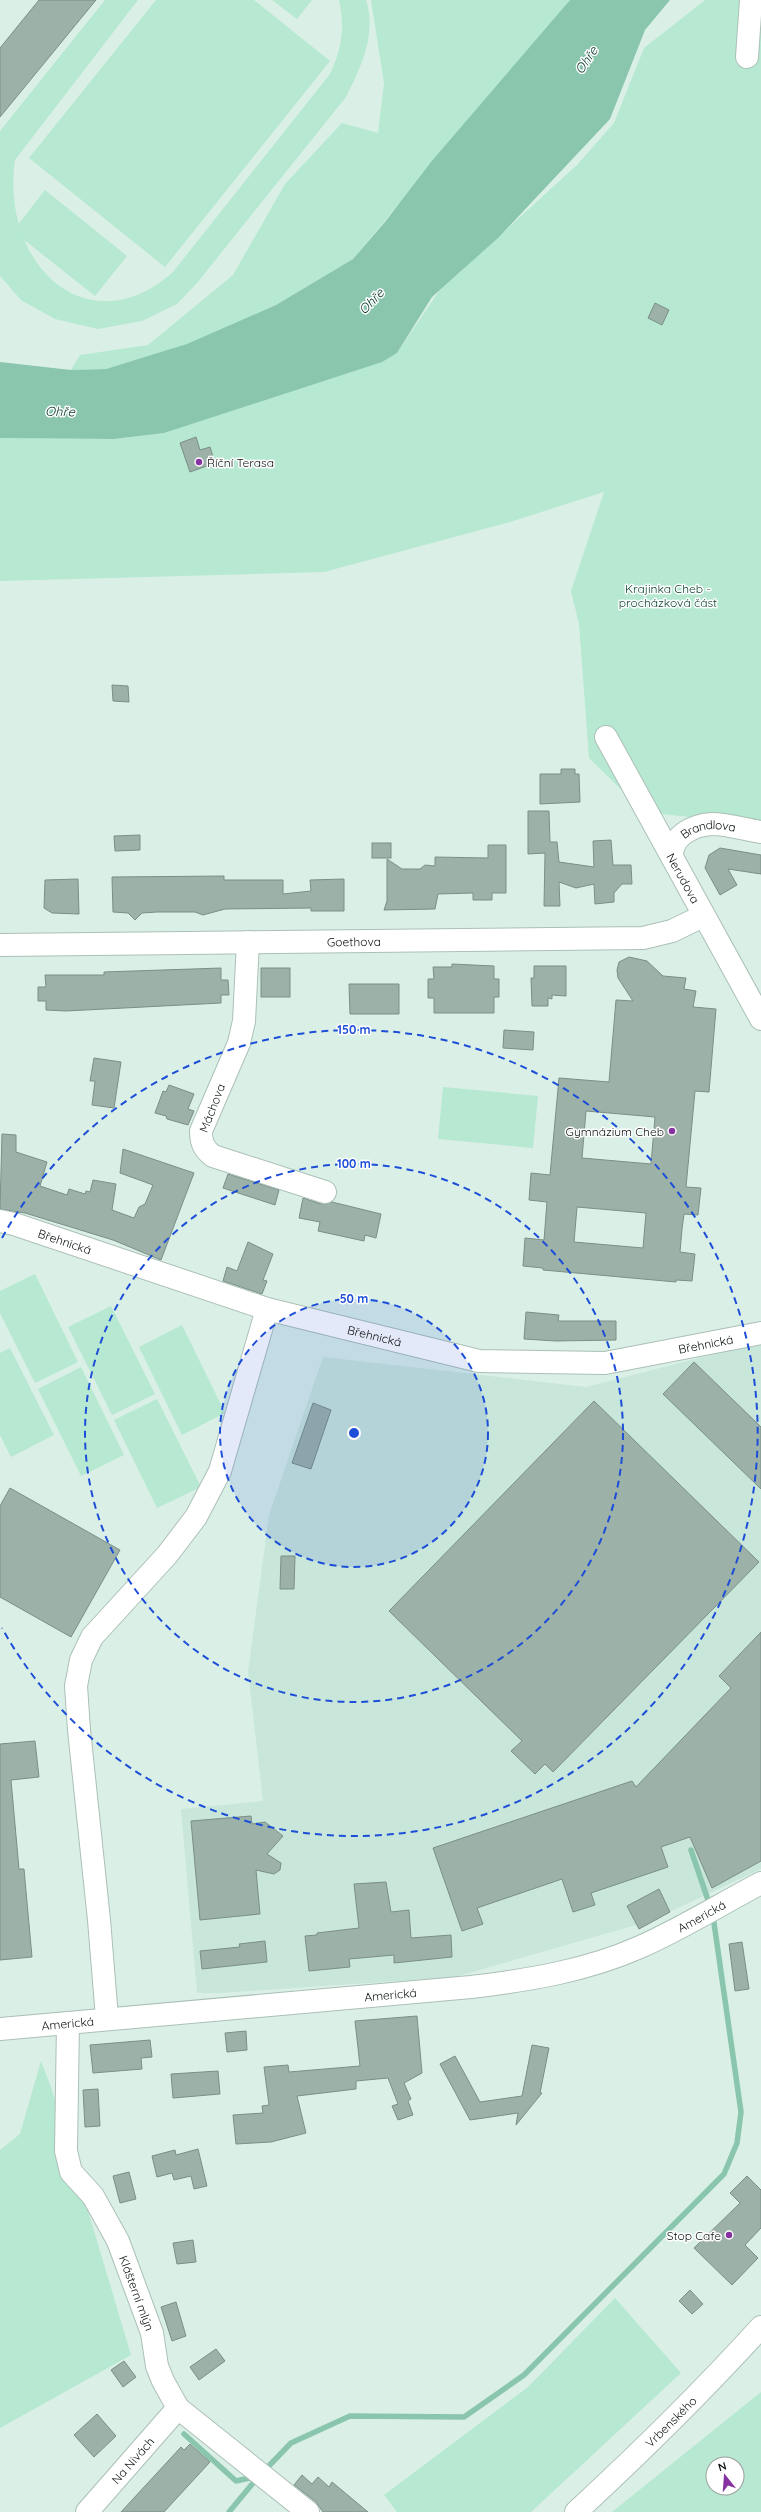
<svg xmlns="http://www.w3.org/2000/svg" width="761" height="2512" viewBox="0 0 761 2512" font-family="Quicksand,sans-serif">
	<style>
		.built { fill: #c8e6d9 }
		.green { fill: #b6e8d2; fill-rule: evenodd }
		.water { fill: #89c6ad }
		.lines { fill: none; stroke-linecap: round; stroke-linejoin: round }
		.stream { stroke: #89c6ad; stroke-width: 5.5 }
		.building { fill: #9cb1a7; stroke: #7b8f86; fill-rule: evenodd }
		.minor-casing { stroke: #abc0b6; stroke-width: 24 }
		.tertiary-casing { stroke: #abc0b6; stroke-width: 24 }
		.secondary-casing { stroke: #abc0b6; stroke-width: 24 }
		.minor { stroke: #fff; stroke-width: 22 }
		.tertiary { stroke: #fff; stroke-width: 22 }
		.secondary { stroke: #fff; stroke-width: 22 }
		.ring { fill: none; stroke: #1d4ed8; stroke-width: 2; stroke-dasharray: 7 5 }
		.poi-dot { fill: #8633a1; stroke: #fff; stroke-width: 1.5 }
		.labels { text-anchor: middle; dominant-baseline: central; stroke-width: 3; stroke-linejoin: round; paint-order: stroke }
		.poi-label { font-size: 12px; fill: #0b120f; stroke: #fff; text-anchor: end }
		.park-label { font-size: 12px; fill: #0d4130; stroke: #fff }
		.street-label { font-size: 12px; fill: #0b120f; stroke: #fff }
		.water-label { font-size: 13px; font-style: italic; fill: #003525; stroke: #fff }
		.centre { fill: #1d4ed8; stroke: #fff; stroke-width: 2 }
		.ring-label { font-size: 12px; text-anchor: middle; font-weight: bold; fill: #1d4ed8; stroke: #fff; stroke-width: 3; stroke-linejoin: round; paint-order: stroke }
	</style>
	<rect width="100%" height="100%" fill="#daf0e6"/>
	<polygon class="built" points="761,1345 761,1869 650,1921 455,1977 220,1993 197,1993 181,1809 263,1801 248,1672 269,1515 323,1357 586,1387 734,1349"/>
	<g class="green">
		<path d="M105,0H138L15,160C0,266 89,347 173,272L330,74C342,48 345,28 339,0H366C377,34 361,67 346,97L197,283L177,304L142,321L98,329L55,319L21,300L0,276V131Z"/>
		<polygon points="156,0 254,0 330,61 165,267 29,158"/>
		<polygon points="272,0 312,0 297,19"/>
		<polygon points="371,0 570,0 353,259 276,305 187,345 106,369 71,370 80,355 148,345 233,275 285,184 342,123 378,133 384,83"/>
		<polygon points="705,0 761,0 761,825 644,812 589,758 579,624 571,591 604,492 510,522 324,572 0,581 0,438 114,439 164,433 397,353 439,291 577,165 614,123 644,48"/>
		<polygon points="45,190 127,256 95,296 13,231"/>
		<polygon points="443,1087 538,1096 533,1148 438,1139"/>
		<polygon points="35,1274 78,1362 35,1383 0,1313 0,1291"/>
		<polygon points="111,1306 155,1394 112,1415 68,1327"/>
		<polygon points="182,1325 225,1413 182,1435 139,1347"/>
		<polygon points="10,1348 54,1435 11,1457 0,1435 0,1353"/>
		<polygon points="81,1367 124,1455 81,1476 38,1389"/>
		<polygon points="157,1399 201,1487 157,1508 114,1420"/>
		<polygon points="41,2061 52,2090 131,2355 0,2428 0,2150 20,2134"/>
		<polygon points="615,2298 681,2373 531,2512 397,2512 384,2495 528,2387"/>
		<path d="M761,2392V2512H612ZM713,2464H737V2488H713Z"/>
	</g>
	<polygon class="water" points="570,0 670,0 645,30 610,119 499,237 432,297 397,353 382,362 164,433 114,439 0,438 0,362 71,370 106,369 187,344 276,305 353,259 385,222 431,162"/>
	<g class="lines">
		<g class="stream">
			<polyline points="691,1850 710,1906"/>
			<polyline points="184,2434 236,2481 254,2477"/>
			<polyline points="264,2471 291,2443 350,2416 464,2417 524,2375 724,2174 737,2143 741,2112 713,1916"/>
			<polyline points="229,2512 258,2477"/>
		</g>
	</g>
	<g class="building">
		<polygon points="39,0 96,0 0,117 0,48"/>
		<polygon points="655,303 669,310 662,325 648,318"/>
		<polygon points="196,437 200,450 210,447 215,463 190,472 180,443"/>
		<polygon points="112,685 128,686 129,702 113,701"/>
		<polygon points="561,769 575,769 575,774 579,774 580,802 540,804 540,774 561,774"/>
		<polygon points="528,811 549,811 550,842 557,842 559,862 594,867 593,841 611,840 613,865 631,865 632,884 622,884 614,893 614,902 595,904 594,884 576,888 559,882 560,906 544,906 545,853 528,854"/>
		<polygon points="140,835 140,850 115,851 114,836"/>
		<rect x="372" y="843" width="19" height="15"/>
		<polygon points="488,845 506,845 506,893 492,893 492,900 473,900 473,893 438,894 435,909 384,910 387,901 387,859 402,869 420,869 425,865 435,866 435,857 488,858"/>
		<polygon points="720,848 761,855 761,874 728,869 737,885 720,895 705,868 709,855"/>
		<polygon points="224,876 224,880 283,880 283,894 311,891 310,880 344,879 344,911 311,911 311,908 225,909 203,915 195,912 157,912 142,913 135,920 128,913 113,912 112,877"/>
		<polygon points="78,879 79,914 52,913 44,908 45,880"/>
		<path d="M629,957L647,961L663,976L686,978L684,989L696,991L693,1007L716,1009L709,1092L695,1091L686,1187L701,1188L698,1215L684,1214L682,1229L680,1252L695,1254L692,1281L676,1280V1282L543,1270V1268L523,1266L525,1238L544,1240L547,1202L529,1200L531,1173L550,1175L559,1078L609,1082L616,1000L633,1001L618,978L617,970L619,962ZM586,1111L655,1117L651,1164L582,1158ZM577,1207L646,1213L643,1248L574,1242Z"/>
		<polygon points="452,964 494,966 494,979 499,979 499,997 494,997 494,1013 434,1013 434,998 428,998 428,979 434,979 433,967 452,967"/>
		<polygon points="534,966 566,966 566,996 552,995 552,999 548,998 548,1006 532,1006 531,978 534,978"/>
		<polygon points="221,968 221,980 228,980 229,995 221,995 221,1003 66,1011 46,1010 46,1001 38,1001 38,987 46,987 45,975 104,975 104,972"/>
		<rect x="261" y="968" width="29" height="29"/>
		<polygon points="349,984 399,984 399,1014 350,1014"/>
		<polygon points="504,1030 534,1032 533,1050 503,1048"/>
		<polygon points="94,1058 121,1062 114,1108 92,1105 95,1081 90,1081"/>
		<polygon points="169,1085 194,1094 188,1109 194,1111 188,1125 167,1119 166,1116 155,1113 163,1091 166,1092"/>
		<polygon points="2,1134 16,1135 16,1152 47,1162 40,1186 67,1195 69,1189 85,1194 86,1191 90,1192 93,1180 116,1184 112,1210 134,1218 139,1207 145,1204 153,1185 120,1173 123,1149 194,1173 161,1260 113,1240 25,1213 0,1209"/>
		<polygon points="228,1174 279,1190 275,1205 223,1188"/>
		<polygon points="303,1198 321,1204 332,1202 381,1214 376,1238 365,1235 364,1241 318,1231 320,1222 299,1218"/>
		<polygon points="248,1242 273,1254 263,1280 267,1281 262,1294 223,1281 227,1267 237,1271"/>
		<polygon points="526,1312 559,1315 558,1321 616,1321 616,1340 556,1341 524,1339"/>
		<polygon points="694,1362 761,1427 761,1489 663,1394"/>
		<polygon points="594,1401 759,1562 553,1772 545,1764 535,1774 511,1751 522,1741 389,1611"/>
		<polygon points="313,1403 331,1410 311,1469 292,1463"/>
		<polygon points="10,1488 120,1550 71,1637 0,1597 0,1506"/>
		<polygon points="281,1556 295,1556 294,1589 280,1589"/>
		<polygon points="761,1632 761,1861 712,1888 690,1837 661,1847 668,1867 591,1893 595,1905 573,1912 562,1879 477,1908 483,1924 462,1931 433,1848 632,1781 636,1787 731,1688 719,1676"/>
		<polygon points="35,1741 39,1777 11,1780 19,1869 24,1869 32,1957 0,1960 0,1744"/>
		<polygon points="251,1816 252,1824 265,1822 283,1836 267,1854 281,1863 280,1870 274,1874 256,1870 260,1914 200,1920 191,1821"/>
		<polygon points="386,1882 391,1912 409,1910 411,1938 451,1935 452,1957 394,1963 394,1955 349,1959 350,1967 309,1971 305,1936 317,1935 317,1933 359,1928 354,1884"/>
		<polygon points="659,1889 670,1912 639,1929 627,1906"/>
		<polygon points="265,1941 267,1962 202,1969 200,1951 240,1947 239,1944"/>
		<polygon points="742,1942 749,1989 735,1991 729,1944"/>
		<polygon points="417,2016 422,2073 404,2083 411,2099 408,2101 413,2115 398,2120 392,2106 398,2104 388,2078 356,2081 356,2089 297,2096 306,2133 271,2142 236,2144 233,2115 263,2113 262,2106 269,2105 264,2067 288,2065 289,2072 360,2066 355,2021"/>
		<polygon points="246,2031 247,2050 227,2052 225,2033"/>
		<polygon points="150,2040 152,2057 141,2058 142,2069 93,2073 90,2045"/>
		<polygon points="532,2045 549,2048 540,2093 542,2093 516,2125 518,2113 470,2120 440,2064 455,2056 480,2102 522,2096"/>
		<polygon points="218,2071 220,2094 173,2098 171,2074"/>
		<polygon points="98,2089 100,2126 85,2127 83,2090"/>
		<polygon points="198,2149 207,2186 194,2189 191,2176 174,2180 172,2173 157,2177 152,2156 175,2150 176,2155"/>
		<polygon points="129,2172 136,2199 120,2203 113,2176"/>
		<polygon points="747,2176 761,2190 761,2228 745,2245 758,2258 732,2285 694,2248 740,2203 730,2193"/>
		<polygon points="193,2240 196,2262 177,2264 173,2243"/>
		<polygon points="690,2290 703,2304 692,2314 679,2301"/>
		<polygon points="176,2302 186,2336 172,2341 161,2307"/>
		<polygon points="216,2349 225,2361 199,2380 190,2367"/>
		<polygon points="124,2361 136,2377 123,2387 111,2370"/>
		<polygon points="97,2414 116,2436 94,2457 74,2435"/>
		<polygon points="190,2444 210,2462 164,2512 121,2512 181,2447 184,2450"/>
		<polygon points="302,2475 312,2484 318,2477 329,2487 332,2482 368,2512 323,2512 316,2502 294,2485"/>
	</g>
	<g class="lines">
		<defs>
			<g id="minor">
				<polyline points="747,57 751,0"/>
				<path id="s1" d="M606,737L761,1019"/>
				<path id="s2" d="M672,857C671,836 693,825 712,824C728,824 746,830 761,832"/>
				<path d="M248,942L244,1021L239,1043L201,1131C201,1143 204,1149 213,1156L325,1192"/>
				<path id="s3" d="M0,945L643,938L672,931L703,916"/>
				<path id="s4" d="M0,1221L14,1224L267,1309L479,1361L605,1363L761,1333"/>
				<polyline points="107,2018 99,1920 79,1730 76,1686 81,1660 92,1637 167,1555 196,1517 220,1471 267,1309"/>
				<path id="s5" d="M68,2023L66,2151L71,2172L93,2196L118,2241L152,2333L157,2366L163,2381L178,2408L308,2512"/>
				<path id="s6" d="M87,2512L178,2408"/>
			</g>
			<g id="tertiary">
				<path id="s7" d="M0,2029L471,1987C529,1980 586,1971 640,1947C681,1929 721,1904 761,1883"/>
			</g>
			<g id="secondary">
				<path id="s8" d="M576,2512C640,2453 702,2392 761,2327"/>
			</g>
		</defs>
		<use href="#minor" class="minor-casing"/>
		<use href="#tertiary" class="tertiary-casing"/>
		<use href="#secondary" class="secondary-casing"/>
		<use href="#minor" class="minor"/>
		<use href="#tertiary" class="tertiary"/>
		<use href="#secondary" class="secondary"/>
	</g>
	<circle cx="354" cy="1433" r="134" fill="#1d4ed8" fill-opacity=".12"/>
	<g class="ring">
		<circle cx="354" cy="1433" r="134"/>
		<circle cx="354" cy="1433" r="269"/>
		<path d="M2 1238A403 403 0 1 1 2 1628"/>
	</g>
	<g class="poi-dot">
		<circle cx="199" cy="462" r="4"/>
		<circle cx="672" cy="1131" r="4"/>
		<circle cx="729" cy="2235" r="4"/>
	</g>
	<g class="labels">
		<g class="poi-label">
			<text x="207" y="462" text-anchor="start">Říční Terasa</text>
			<text x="664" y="1131">Gymnázium Cheb</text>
			<text x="721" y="2235">Stop Cafe</text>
		</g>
		<g class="park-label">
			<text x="668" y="588">Krajinka Cheb -<tspan x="668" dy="14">procházková část</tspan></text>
		</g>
		<g class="street-label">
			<text stroke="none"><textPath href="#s2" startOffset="53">Brandlova</textPath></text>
			<text stroke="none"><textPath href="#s1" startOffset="161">Nerudova</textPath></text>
			<text stroke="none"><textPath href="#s3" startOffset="354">Goethova</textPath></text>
			<text transform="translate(212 1108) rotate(-69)">Máchova</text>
			<text stroke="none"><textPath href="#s4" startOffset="68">Břehnická</textPath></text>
			<text stroke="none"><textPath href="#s4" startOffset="392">Břehnická</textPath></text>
			<text stroke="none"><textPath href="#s4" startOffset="728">Břehnická</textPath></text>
			<text stroke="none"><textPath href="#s7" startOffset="716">Americká</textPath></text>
			<text stroke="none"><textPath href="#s7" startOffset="392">Americká</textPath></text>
			<text stroke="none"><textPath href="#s7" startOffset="68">Americká</textPath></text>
			<text stroke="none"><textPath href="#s5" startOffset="289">Klášterní mlýn</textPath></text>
			<text stroke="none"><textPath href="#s8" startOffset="131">Vrbenského</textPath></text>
			<text stroke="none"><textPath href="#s6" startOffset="69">Na Nivách</textPath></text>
		</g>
		<g class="water-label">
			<text transform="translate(586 60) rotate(-56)">Ohře</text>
			<text transform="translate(371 301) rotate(-46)">Ohře</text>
			<text transform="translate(60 411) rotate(1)">Ohře</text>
		</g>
	</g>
	<circle cx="354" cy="1433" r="6" class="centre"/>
	<g class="ring-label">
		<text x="354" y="1034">150 m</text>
		<text x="354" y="1168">100 m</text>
		<text x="354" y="1303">50 m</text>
	</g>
	<g transform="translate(725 2476) rotate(343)"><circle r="19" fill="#ffffff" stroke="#9da09f"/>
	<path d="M0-3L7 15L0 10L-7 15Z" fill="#8633a1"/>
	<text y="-6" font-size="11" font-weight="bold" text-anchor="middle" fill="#0b120f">N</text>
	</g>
</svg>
